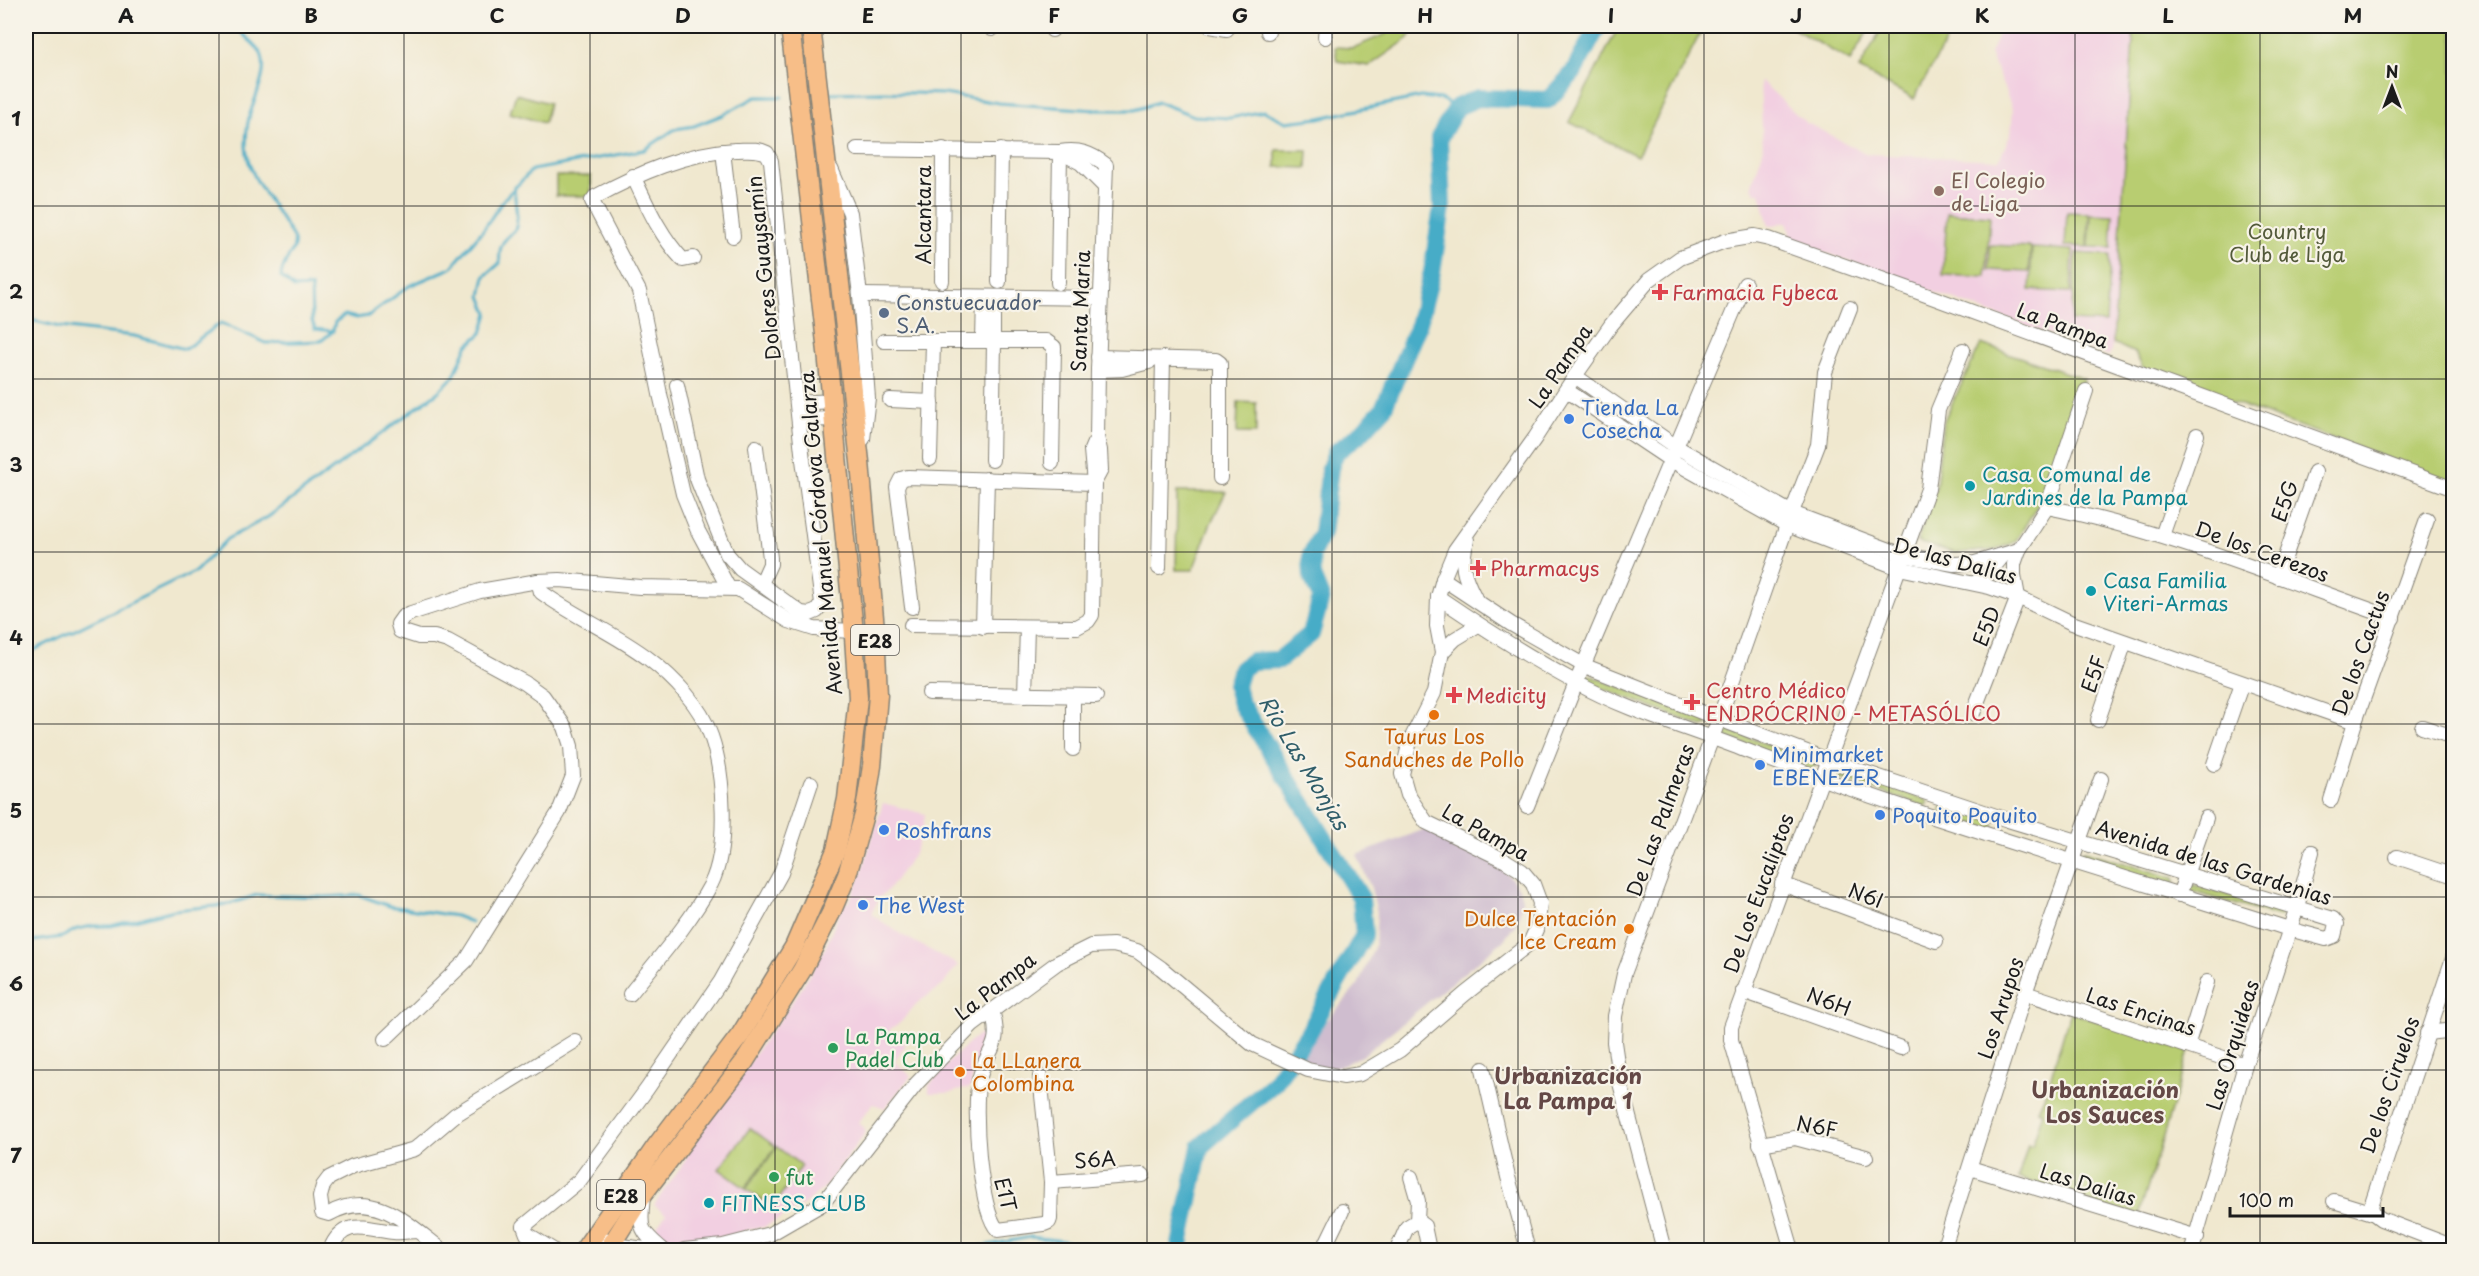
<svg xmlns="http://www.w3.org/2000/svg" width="2479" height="1276" viewBox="0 0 2479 1276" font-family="'Playpen Sans',sans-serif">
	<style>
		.built { fill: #f2cfe1 }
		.industrial { fill: #cfbdcf }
		.green { fill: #b8cd71; stroke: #6a7446; stroke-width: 1.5 }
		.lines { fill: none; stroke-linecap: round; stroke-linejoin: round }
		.stream { stroke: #47acc7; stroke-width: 3 }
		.river { stroke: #47acc7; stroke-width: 18 }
		.minor-casing { stroke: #868276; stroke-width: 16 }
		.major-casing { stroke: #868276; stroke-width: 21 }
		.minor { stroke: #fff; stroke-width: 14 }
		.major { stroke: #f7be88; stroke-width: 18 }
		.grid { fill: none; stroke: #1c1c1c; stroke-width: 1.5; stroke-opacity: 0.55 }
		.education-dot { fill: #8d6e63; stroke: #f7f3e8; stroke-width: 2 }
		.health-dot { fill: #e0444e; stroke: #f7f3e8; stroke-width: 2 }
		.service-dot { fill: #5c6f8a; stroke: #f7f3e8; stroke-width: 2 }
		.shop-dot { fill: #3f7fe0; stroke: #f7f3e8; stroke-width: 2 }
		.culture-dot { fill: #0f9aa8; stroke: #f7f3e8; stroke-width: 2 }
		.food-dot { fill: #e8710a; stroke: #f7f3e8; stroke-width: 2 }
		.leisure-dot { fill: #2e9e5b; stroke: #f7f3e8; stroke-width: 2 }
		.labels { text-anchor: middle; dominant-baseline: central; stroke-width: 4.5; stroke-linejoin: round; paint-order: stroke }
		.shield { fill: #f7f3e8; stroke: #5e5c59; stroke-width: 1.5 }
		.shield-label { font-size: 18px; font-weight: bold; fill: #1c1c1c }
		.education-label { font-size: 20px; fill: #785e54; stroke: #f7f3e8; text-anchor: start }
		.street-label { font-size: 20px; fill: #1c1c1c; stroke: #f7f3e8 }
		.park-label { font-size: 20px; fill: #535a3a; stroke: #f7f3e8 }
		.health-label { font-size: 20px; fill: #be3a42; stroke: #f7f3e8; text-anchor: start }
		.service-label { font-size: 20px; fill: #4e5e75; stroke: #f7f3e8; text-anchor: start }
		.shop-label { font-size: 20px; fill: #366cbe; stroke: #f7f3e8; text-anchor: start }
		.culture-label { font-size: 20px; fill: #0d838f; stroke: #f7f3e8; text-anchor: start }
		.food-label { font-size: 20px; fill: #c56008; stroke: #f7f3e8 }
		.leisure-label { font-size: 20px; fill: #27864d; stroke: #f7f3e8; text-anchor: start }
		.water-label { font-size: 21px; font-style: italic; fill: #2f5d69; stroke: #f7f3e8 }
		.quarter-label { font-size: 22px; font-weight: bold; fill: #644846; stroke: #f7f3e8 }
		.neatline { fill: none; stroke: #1c1c1c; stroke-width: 2 }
		.grid-label { font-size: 20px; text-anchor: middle; font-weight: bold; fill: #1c1c1c }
	</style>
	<rect width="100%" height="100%" fill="#f7f3e8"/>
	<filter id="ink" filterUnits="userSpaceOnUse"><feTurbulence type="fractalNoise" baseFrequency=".0167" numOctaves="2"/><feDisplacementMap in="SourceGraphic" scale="12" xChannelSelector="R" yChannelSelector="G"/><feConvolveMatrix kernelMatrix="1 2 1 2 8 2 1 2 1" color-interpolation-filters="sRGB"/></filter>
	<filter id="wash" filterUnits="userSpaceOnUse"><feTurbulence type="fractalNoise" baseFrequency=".008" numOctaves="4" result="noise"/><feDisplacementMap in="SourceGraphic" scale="24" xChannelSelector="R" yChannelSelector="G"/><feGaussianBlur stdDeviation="1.35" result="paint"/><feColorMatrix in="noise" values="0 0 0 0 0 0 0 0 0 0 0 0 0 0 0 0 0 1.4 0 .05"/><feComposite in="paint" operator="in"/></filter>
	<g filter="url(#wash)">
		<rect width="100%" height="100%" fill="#f0e8cf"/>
		<g class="built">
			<polygon points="2002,26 2134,26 2113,343 2109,356 1788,239 1790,233 1787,222 1769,226 1760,193 1754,193 1754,189 1751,187 1763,151 1760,80 1805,122 1867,154 1999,160 2011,133 2013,111 1990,53"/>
			<polygon points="883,803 925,814 923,830 913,856 889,889 880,897 871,914 902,935 958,965 942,986 916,1004 901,1022 889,1030 906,1045 894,1061 911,1076 885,1108 873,1104 858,1123 866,1130 863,1136 823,1189 798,1209 764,1227 748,1230 730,1237 664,1241 652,1233 666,1214 654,1205 685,1161 693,1140 799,992 826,946 844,902 849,903 862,871"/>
			<polygon points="984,1033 984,1051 974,1072 970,1088 948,1093 929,1093 929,1085 950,1061 972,1040 980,1034"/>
		</g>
		<polygon class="industrial" points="1428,828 1495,862 1506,872 1519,888 1522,899 1519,919 1504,940 1363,1055 1345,1064 1329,1069 1314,1068 1302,1059 1325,1023 1358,985 1375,945 1377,912 1371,888 1357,855"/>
		<g class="green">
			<polygon points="1387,26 1414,26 1409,38 1369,66 1337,61 1335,47 1353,48 1386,34"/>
			<polygon points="1619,26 1704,26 1637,156 1569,122"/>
			<polygon points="1789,26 1871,26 1850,61"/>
			<polygon points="1883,26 1954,26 1914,99 1859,69"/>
			<polygon points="2134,26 2453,26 2453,482 2144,370 2135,353 2113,343"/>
			<polygon points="516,94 549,103 544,123 510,113"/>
			<polygon points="1276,150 1308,150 1307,168 1276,167"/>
			<rect x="556" y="176" width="35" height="20"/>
			<polygon points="2067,212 2089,213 2088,247 2065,246"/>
			<polygon points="1947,213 1990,216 1986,277 1943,275"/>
			<polygon points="2091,214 2113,215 2111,248 2089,247"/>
			<polygon points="1990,245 2031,247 2029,272 1989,270"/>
			<polygon points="2032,248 2073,250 2071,292 2030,290"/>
			<polygon points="2076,253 2110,255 2106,323 2071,321"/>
			<polygon points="1981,344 2084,379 2041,500 2015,542 1996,550 1956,553 1917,542 1936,488 1943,422"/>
			<polygon points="1238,402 1256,403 1256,433 1237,433"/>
			<polygon points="1177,492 1226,492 1210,525 1193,570 1176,570"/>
			<polygon points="1588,675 1706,720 1707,725 1703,727 1589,683 1586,678"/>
			<polygon points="1726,729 1815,762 1816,765 1811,769 1726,737 1723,732"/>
			<polygon points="1837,770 1927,800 1928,804 1924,806 1837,777 1834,773"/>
			<polygon points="1944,806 1993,821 1994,826 1990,829 1942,813 1941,808"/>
			<polygon points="2084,851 2174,878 2175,882 2171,885 2084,859 2081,855"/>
			<polygon points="2190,884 2281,910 2283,913 2279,917 2191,891 2188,887"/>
			<polygon points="2070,1012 2189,1051 2138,1219 2018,1178 2028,1145 2032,1146 2043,1112 2038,1110 2047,1090"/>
			<polygon points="750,1128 776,1147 745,1188 719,1169"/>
			<polygon points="777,1147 802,1166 772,1207 746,1189"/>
		</g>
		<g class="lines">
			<g class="stream">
				<path d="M235,26C242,36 258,44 262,56C267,72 258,90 253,105C248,117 246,132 246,146C248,178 272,201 287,228C289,231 293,236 294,240C297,251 281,262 281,277L294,288L311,287L312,321L315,329L332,331"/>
				<polyline points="830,93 881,92 944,94 999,103 1095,110 1135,110 1158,102 1194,116 1230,118 1264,111 1286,122 1319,118 1421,97 1440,99 1457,107"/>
				<polyline points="26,319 60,327 134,336 185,349 221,323 266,343 321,341 333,331 335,322 345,315 356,318 368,316 409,286 451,268 483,230 504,199 532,170 644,150 675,129 694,126 722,115 756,97 782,97"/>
				<path d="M26,654L196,571L227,539L268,517L438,392L454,376L467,346L482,333L488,313L481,296L485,276L500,263C498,246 503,240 516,229L517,217L514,187"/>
				<polyline points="26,942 62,937 77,929 93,926 111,926 174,910 226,905 257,895 325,897 359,895 389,906 456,916 471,922"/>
				<polyline points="962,1250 1031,1237 1137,1250"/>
			</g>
			<polyline class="river" points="1179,1250 1200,1147 1275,1082 1308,1034 1364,935 1361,898 1241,704 1236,686 1241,669 1252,661 1279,660 1311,634 1321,598 1312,576 1311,555 1322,533 1330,468 1336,452 1360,434 1383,409 1418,326 1432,272 1442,207 1439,138 1457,107 1478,98 1548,100 1573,73 1598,26"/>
		</g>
	</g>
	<g filter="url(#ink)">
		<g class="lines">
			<defs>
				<g id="minor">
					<polyline points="1210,26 1227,29"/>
					<polyline points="992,29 992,26"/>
					<polyline points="1052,30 1052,26"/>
					<polyline points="1268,32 1268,26"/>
					<polyline points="1325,37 1326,26"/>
					<path d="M857,149L1060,152C1079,149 1091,153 1106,165L1098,370L1097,437L1100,450L1101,470L1094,483"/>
					<polyline points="723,151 733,236"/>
					<polyline points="1060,152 1081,163 1104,186"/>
					<polyline points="831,169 850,213 860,295 868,398 863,439"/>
					<path d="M633,176C647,205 660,236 683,260L693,258"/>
					<polyline points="942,281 943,149"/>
					<polyline points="999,282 1001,150"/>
					<polyline points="1058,283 1060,152"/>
					<polyline points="860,295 1099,298"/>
					<polyline points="993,297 993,342"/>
					<polyline points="884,341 1046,341 1054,347 1052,463"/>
					<polyline points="983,341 984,298"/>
					<polyline points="1098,357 1216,360 1220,363 1220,478"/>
					<polyline points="1098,370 1122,369 1149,362"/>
					<polyline points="1575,376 1675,446 1792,513 1903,555 1954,564 1975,563 2019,550"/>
					<path d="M677,385L697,479L727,554L740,569L801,613L810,614L817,611L822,603L802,452L771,161L767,153C757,148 747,150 735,150C685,153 639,173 595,197L592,201L639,291L660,394L683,494L698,531L728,587"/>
					<polyline points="1566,390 1669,459 1787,525 1899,568 1989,587 2018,597 2072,623 2355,722"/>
					<polyline points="890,400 932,402"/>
					<polyline points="798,403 832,401"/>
					<polyline points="800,420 834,419"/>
					<polyline points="756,447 770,558 770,564 761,584"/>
					<polyline points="930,459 933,341"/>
					<polyline points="992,460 994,342"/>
					<path d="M2047,507C2166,531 2279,578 2393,618"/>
					<polyline points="2162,536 2197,435"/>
					<path d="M1467,540C1460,565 1463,575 1475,598"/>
					<polyline points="1159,568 1163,358"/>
					<polyline points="2278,577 2315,472"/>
					<path d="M538,581L541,592C575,617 615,633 649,659C674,678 701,706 711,736C724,773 729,848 711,884C690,923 658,959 630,994"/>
					<polyline points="1975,583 1988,574 2002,557"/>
					<path d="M1438,597C1482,627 1528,657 1575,682C1627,711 1686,727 1742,749C1921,818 2106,871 2289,929L2326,939L2334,936L2337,924L2333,919L2008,820L1828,760L1719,719L1585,666L1511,624L1443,579"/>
					<polyline points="912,607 897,487 901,479 908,477 1094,483"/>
					<polyline points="911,625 1077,627 1088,621 1092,615 1094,483 1091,450 1094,443"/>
					<polyline points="983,627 987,479"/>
					<polyline points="1442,652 1455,639 1478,625"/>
					<polyline points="929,693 1096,696"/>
					<polyline points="1025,695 1027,627"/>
					<polyline points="1073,697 1073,749"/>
					<polyline points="1973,713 2018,597 2014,575 2014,564 2019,550 2047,507 2086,391"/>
					<polyline points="2098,720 2125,642"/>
					<polyline points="2422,727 2454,737"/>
					<polyline points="2214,764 2242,683"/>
					<polyline points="2331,800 2355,722 2427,520"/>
					<polyline points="1527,806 1576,683 1745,284"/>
					<polyline points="2397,857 2454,876"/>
					<polyline points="1782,884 1936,941"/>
					<polyline points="2179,895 2206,818"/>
					<polyline points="2454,955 2371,1206 2373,1213 2381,1219 2454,1247"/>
					<polyline points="1743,991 1901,1048"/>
					<polyline points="2025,993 2245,1065"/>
					<path d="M992,1010C1003,1050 987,1046 979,1080C973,1106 979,1212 998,1230L1044,1224L1049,1222L1050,1219L1051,1182L1040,1076"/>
					<polyline points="2427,1033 2454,1030"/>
					<polyline points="385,1039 466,961 559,812 573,776 571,746 565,727 543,696 525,683 448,641 434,637 419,637 400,631 398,624 403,617 411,613 480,591 538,581 560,580 640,587 738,589 789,621 814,629 853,631"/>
					<polyline points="2187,1046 2207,982"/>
					<polyline points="1483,1069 1508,1177 1528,1250"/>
					<polyline points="1760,1144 1795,1138 1866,1157"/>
					<polyline points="1970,1168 2197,1237"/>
					<polyline points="1411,1177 1418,1201 1417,1221"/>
					<polyline points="1051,1182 1143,1175"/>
					<path d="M643,1196C640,1228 638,1229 663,1250"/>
					<polyline points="2334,1201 2373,1213"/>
					<polyline points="1417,1221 1424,1226 1429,1250"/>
					<polyline points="605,1239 620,1246 655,1250"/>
					<path d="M330,1250C343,1217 366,1229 394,1232C401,1233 410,1231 417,1231"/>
					<path d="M442,1250C408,1224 374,1188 329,1214L322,1212L320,1197L323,1186L329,1178L353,1166L415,1149L455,1115L575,1041"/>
					<polyline points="553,1250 527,1234 524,1226 580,1180 647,1089 721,981 781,873 811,783"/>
					<polyline points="684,1250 723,1246 770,1234 822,1204 917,1083 973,1025 1057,963 1091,946 1113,945 1137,951 1161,968 1252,1044 1308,1070 1343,1077 1360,1074 1400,1050 1465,994 1530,943 1538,925 1540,903 1533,884 1522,871 1506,861 1426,822 1408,795 1402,774 1410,741 1434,693 1442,652 1437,626 1438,597 1443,579 1455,550 1535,438 1575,376 1611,325 1649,280 1680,258 1725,241 1755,236 1769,239 1907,288 2454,489"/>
					<polyline points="1323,1250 1342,1211"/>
					<polyline points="1397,1250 1407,1227 1417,1221"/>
					<polyline points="1664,1250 1620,1083 1614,1042 1615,1016 1624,974 1719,719 1787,525 1818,445 1825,372 1850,308"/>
					<polyline points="1792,1250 1731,1040 1731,1027 1928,489 1938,410 1963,350"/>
					<polyline points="1943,1250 2025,993 2101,779"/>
					<polyline points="2192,1250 2245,1065 2297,907 2312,852"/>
				</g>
				<g id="major">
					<polyline points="584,1250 657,1145 741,1034 794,947 836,850 847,799 858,698 853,622 827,352 790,26"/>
					<polyline points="608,1250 643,1194 745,1061 802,970 831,913 847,875 865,811 872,766 878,695 875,629 860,462 811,26"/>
				</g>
			</defs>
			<use href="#minor" class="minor-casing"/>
			<use href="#major" class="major-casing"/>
			<use href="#minor" class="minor"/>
			<use href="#major" class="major"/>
		</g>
	</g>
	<path class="grid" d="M219,26V1250M404,26V1250M590,26V1250M775,26V1250M961,26V1250M1147,26V1250M1332,26V1250M1518,26V1250M1704,26V1250M1889,26V1250M2075,26V1250M2260,26V1250M26,206H2454M26,379H2454M26,552H2454M26,724H2454M26,897H2454M26,1070H2454"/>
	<circle class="education-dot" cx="1939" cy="191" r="6"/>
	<g class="health-dot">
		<path d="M1657 283h6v6h6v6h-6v6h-6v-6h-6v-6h6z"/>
		<path d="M1475 559h6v6h6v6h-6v6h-6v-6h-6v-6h6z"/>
		<path d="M1451 686h6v6h6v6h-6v6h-6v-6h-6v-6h6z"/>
		<path d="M1689 693h6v6h6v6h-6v6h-6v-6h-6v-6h6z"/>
	</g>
	<circle class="service-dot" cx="884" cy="313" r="6"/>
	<g class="shop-dot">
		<circle cx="1569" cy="419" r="6"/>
		<circle cx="1760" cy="765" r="6"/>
		<circle cx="1880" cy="815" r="6"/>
		<circle cx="884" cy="830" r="6"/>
		<circle cx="863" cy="905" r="6"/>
	</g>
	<g class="culture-dot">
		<circle cx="1970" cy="486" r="6"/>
		<circle cx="2091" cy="591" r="6"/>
		<circle cx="709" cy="1203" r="6"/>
	</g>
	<g class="food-dot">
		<circle cx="1434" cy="715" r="6"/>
		<circle cx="1629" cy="929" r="6"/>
		<circle cx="960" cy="1072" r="6"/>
	</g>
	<g class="leisure-dot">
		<circle cx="833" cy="1048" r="6"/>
		<circle cx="774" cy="1177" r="6"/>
	</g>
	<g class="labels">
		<g class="shield">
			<rect x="851" y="625" width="48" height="30" rx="4.5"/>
			<rect x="597" y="1180" width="48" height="30" rx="4.5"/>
		</g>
		<g class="shield-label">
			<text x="875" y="640">E28</text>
			<text x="621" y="1195">E28</text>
		</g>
		<g class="education-label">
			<text x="1951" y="180">El Colegio<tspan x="1951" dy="23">de Liga</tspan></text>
		</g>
		<g class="street-label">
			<text transform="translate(923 215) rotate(-90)">Alcantara</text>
			<text transform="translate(763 268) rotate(-96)">Dolores Guaysamín</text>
			<text transform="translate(1080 311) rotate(-88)">Santa Maria</text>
			<text transform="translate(2063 325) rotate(20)">La Pampa</text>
			<text transform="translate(1560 366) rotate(-56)">La Pampa</text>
			<text transform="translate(2284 501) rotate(-71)">E5G</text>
			<text transform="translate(820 533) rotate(-95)">Avenida Manuel Córdova Galarza</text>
			<text transform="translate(2262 551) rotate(20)">De los Cerezos</text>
			<text transform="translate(1955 560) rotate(15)">De las Dalias</text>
			<text transform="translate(1986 626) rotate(-69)">E5D</text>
			<text transform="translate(2360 653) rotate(-70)">De los Cactus</text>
			<text transform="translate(2093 674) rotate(-71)">E5F</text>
			<text transform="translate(1660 820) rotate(-70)">De Las Palmeras</text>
			<text transform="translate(1486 832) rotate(29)">La Pampa</text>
			<text transform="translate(2214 862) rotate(17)">Avenida de las Gardenias</text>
			<text transform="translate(1758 893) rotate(-70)">De Los Eucaliptos</text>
			<text transform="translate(1866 895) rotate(20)">N6I</text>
			<text transform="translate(995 986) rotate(-38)">La Pampa</text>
			<text transform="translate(1829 1001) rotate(20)">N6H</text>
			<text transform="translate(2000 1008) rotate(-72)">Los Arupos</text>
			<text transform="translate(2141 1011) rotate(18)">Las Encinas</text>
			<text transform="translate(2232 1045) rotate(-73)">Las Orquideas</text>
			<text transform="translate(2389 1085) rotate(-71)">De los Ciruelos</text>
			<text transform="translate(1817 1126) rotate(10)">N6F</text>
			<text transform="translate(1095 1159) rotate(-4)">S6A</text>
			<text transform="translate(2088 1184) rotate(17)">Las Dalias</text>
			<text transform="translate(1006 1194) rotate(76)">E1T</text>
		</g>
		<g class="park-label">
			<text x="2287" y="231">Country<tspan x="2287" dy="23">Club de Liga</tspan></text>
		</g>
		<g class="health-label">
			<text x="1672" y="292">Farmacia Fybeca</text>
			<text x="1490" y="568">Pharmacys</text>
			<text x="1706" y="690">Centro Médico<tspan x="1706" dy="23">ENDRÓCRINO - METASÓLICO</tspan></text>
			<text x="1466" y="695">Medicity</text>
		</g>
		<g class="service-label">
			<text x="896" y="302">Constuecuador<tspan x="896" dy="23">S.A.</tspan></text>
		</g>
		<g class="shop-label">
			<text x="1581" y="407">Tienda La<tspan x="1581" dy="23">Cosecha</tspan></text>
			<text x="1772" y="754">Minimarket<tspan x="1772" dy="23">EBENEZER</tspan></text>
			<text x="1892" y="815">Poquito Poquito</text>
			<text x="896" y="830">Roshfrans</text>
			<text x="875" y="905">The West</text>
		</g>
		<g class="culture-label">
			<text x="1982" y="474">Casa Comunal de<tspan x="1982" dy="23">Jardines de la Pampa</tspan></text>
			<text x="2103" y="580">Casa Familia<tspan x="2103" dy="23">Viteri-Armas</tspan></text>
			<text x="721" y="1203">FITNESS CLUB</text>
		</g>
		<g class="food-label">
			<text x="1434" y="736">Taurus Los<tspan x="1434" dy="23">Sanduches de Pollo</tspan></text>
			<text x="1617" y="918" text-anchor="end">Dulce Tentación<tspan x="1617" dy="23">Ice Cream</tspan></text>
			<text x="972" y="1060" text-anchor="start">La LLanera<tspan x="972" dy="23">Colombina</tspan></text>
		</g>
		<g class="leisure-label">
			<text x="845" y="1036">La Pampa<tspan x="845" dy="23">Padel Club</tspan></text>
			<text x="786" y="1177">fut</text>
		</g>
		<g class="water-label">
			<text transform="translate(1305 762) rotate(59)">Rio Las Monjas</text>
		</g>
		<g class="quarter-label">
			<text x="1568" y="1074">Urbanización<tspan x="1568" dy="25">La Pampa 1</tspan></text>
			<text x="2105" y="1088">Urbanización<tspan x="2105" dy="25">Los Sauces</tspan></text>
		</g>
	</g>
	<rect width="2479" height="1276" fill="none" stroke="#f7f3e8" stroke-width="66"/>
	<g transform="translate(2392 87)" stroke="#f7f3e8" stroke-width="4.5" paint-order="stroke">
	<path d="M0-4.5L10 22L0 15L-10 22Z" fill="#1c1c1c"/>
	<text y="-9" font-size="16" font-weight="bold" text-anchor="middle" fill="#1c1c1c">N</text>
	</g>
	<path d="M2230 1207v9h153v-9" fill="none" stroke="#1c1c1c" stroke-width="3"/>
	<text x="2239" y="1207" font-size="18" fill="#1c1c1c" stroke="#f7f3e8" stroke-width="4.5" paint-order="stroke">100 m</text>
	<rect x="33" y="33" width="2413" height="1210" class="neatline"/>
	<g class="grid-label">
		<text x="126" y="23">A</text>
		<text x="311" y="23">B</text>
		<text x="497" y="23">C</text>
		<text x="683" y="23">D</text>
		<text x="868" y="23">E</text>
		<text x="1054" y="23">F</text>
		<text x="1240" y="23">G</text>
		<text x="1425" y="23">H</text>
		<text x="1611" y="23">I</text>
		<text x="1796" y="23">J</text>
		<text x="1982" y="23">K</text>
		<text x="2168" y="23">L</text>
		<text x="2353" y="23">M</text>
		<text x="16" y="126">1</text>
		<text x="16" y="299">2</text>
		<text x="16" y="472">3</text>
		<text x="16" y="645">4</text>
		<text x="16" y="818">5</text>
		<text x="16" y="991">6</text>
		<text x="16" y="1163">7</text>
	</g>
</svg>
